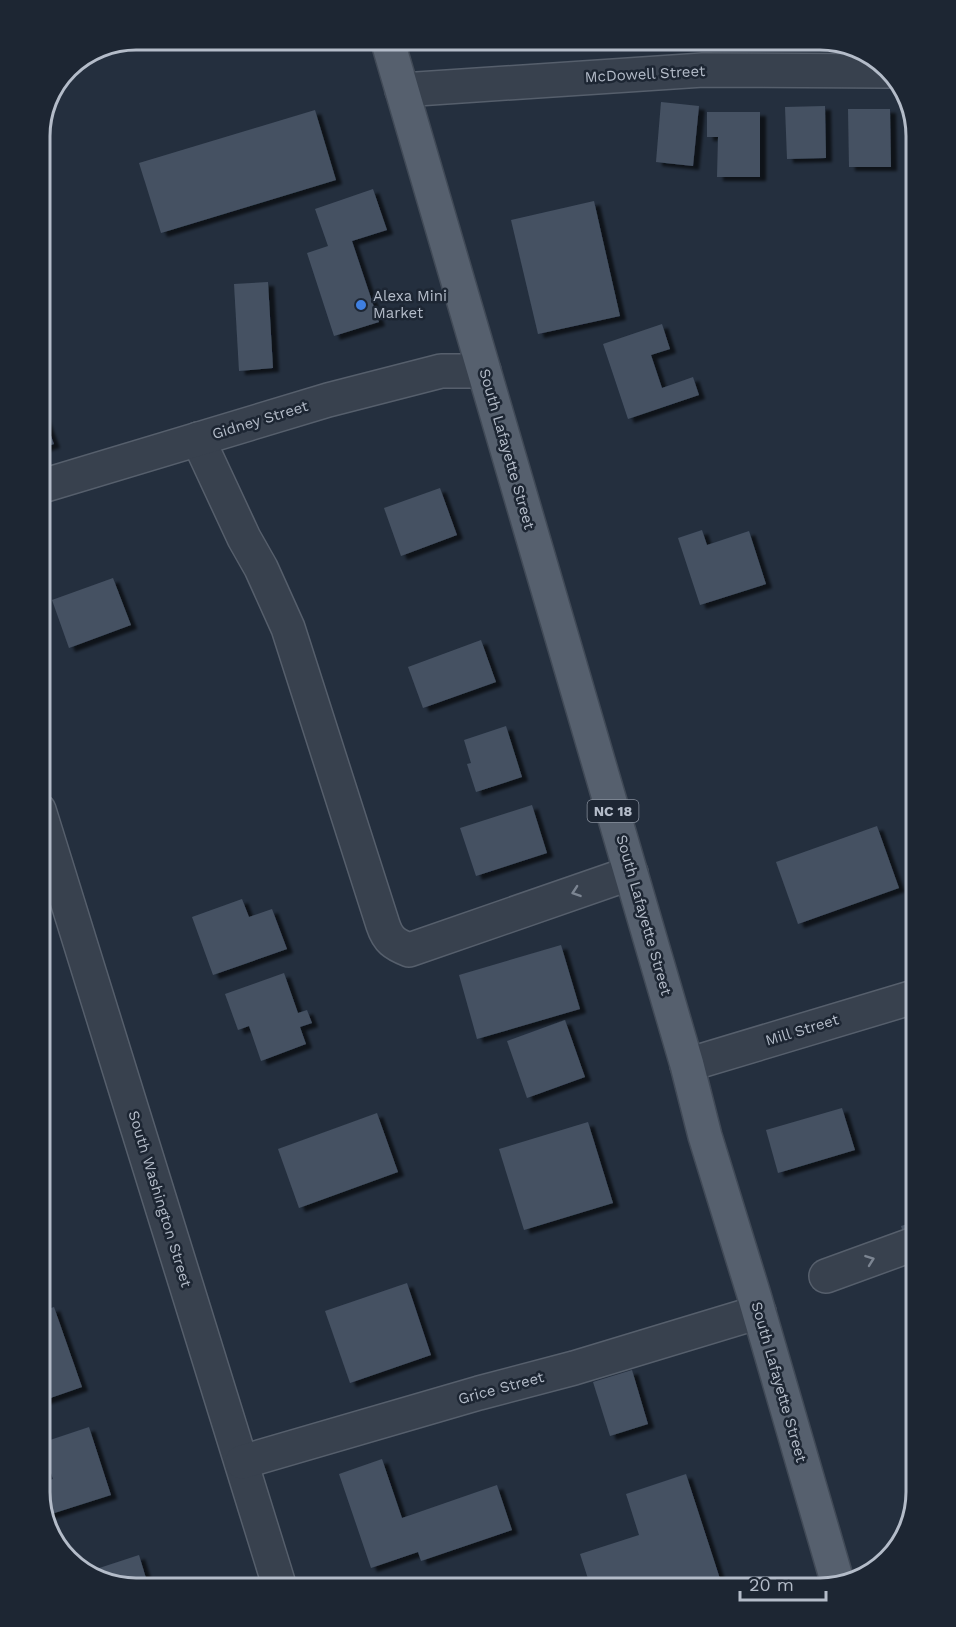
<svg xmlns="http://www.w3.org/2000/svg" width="956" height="1627" viewBox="0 0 956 1627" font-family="'Work Sans',sans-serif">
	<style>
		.building { fill: #455162; filter: url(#shadow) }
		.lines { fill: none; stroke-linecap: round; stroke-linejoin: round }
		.minor-casing { stroke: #565f6c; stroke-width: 36 }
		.major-casing { stroke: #414a57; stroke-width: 36 }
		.minor { stroke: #38414e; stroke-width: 33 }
		.major { stroke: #56606e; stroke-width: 33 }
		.oneway { stroke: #7c8592 }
		.shop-dot { fill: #3f7fe0; stroke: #1d2633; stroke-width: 2 }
		.labels { text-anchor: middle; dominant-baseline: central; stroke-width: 5; stroke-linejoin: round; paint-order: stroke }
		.shield { fill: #1d2633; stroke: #878f9c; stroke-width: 1.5 }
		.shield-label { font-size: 14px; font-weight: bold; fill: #b4bcc9 }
		.street-label { font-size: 15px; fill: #b4bcc9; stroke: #1d2633 }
		.poi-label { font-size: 15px; fill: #b4bcc9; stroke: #1d2633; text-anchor: start }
		.rim { fill: none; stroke: #b4bcc9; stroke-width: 3 }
	</style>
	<defs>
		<filter id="shadow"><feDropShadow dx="6" dy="4" stdDeviation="1.5" flood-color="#0009"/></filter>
	</defs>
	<rect width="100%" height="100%" fill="#242f3e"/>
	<g class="building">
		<polygon points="661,102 699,106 693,166 656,162"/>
		<polygon points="825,106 826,158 787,159 785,107"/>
		<polygon points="848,109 890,109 891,167 849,167"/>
		<polygon points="315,110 336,180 161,233 139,163"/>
		<polygon points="707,112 760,112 760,177 717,177 718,137 707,137"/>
		<polygon points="911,116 917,135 917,164 913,164"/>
		<polygon points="373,189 387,230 352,241 379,322 334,336 307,253 328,246 315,209"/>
		<polygon points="594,201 620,316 538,334 511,220"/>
		<polygon points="268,282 273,368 239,371 234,284"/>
		<polygon points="662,324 670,349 651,355 662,388 693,377 699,395 628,419 603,344"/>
		<polygon points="39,404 54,444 39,449"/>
		<polygon points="440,488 457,535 401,556 384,508"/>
		<polygon points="702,530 707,545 749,531 766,584 700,605 678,538"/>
		<polygon points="113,578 131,625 69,648 52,600"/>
		<polygon points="481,640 496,682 423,708 408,667"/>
		<polygon points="506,726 522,777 476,792 467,764 471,763 464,740"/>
		<polygon points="532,805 547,853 476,876 460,828"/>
		<polygon points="877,826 899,888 798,924 776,862"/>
		<polygon points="242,899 249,917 272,909 287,949 213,975 192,917"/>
		<polygon points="561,945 580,1009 477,1039 459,975"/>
		<polygon points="284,973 298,1013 307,1010 312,1023 300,1027 306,1044 261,1061 249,1026 238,1030 225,994"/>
		<polygon points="565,1020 585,1077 527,1098 507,1041"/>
		<polygon points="842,1108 855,1150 778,1173 766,1130"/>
		<polygon points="377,1113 398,1172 299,1208 278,1149"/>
		<polygon points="588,1122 613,1203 524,1230 499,1149"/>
		<polygon points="917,1221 917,1253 905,1240 901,1226"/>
		<polygon points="407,1283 431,1355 350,1383 325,1311"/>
		<polygon points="54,1307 82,1387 39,1402 39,1312"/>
		<polygon points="632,1370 648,1424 610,1436 593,1382"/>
		<polygon points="89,1427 111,1495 45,1516 39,1483 53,1479 41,1443"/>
		<polygon points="382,1459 402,1518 497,1485 512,1530 421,1561 418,1552 371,1568 339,1474"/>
		<polygon points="686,1474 723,1588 591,1588 580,1554 639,1535 626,1494"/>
		<polygon points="139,1555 149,1588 129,1588 84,1573"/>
	</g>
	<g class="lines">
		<defs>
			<g id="minor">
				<polyline points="402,90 703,70 888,71"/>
				<path d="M198,439L244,538L261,568L288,628L383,925C388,940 394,944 409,950L631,873"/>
				<polyline points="39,487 328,400 441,371 484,371"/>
				<polyline points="39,810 280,1588"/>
				<polyline points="687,1065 917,996"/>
				<polyline points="826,1276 914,1244"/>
				<polyline points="242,1462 479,1393 574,1368 759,1312"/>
			</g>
			<polyline id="major" points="387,39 687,1065 705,1136 754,1295 838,1584"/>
		</defs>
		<use href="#minor" class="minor-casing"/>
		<use href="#major" class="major-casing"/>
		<use href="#minor" class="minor"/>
		<use href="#major" class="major"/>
	</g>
	<defs><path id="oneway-chevron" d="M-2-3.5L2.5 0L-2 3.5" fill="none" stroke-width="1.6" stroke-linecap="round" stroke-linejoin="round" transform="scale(1.5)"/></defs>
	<g class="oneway">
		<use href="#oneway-chevron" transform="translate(576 892) rotate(161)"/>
		<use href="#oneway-chevron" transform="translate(870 1260) rotate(-20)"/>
	</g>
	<circle class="shop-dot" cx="361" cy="305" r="6"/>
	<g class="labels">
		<rect class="shield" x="587.5" y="800" width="51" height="22" rx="4.5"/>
		<g class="shield-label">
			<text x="613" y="811">NC 18</text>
		</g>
		<g class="street-label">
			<text transform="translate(645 74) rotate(-3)">McDowell Street</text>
			<text transform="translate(260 420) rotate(-17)">Gidney Street</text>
			<text transform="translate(507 449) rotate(74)">South Lafayette Street</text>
			<text transform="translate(644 915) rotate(74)">South Lafayette Street</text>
			<text transform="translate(802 1030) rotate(-17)">Mill Street</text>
			<text transform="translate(160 1199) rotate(73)">South Washington Street</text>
			<text transform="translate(779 1382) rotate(74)">South Lafayette Street</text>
			<text transform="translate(501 1388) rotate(-15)">Grice Street</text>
		</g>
		<g class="poi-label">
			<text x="373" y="296">Alexa Mini<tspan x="373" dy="17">Market</tspan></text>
		</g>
	</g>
	<path d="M0 0H956V1627H0ZM136 50H820A86 86 0 0 1 906 136V1492A86 86 0 0 1 820 1578H136A86 86 0 0 1 50 1492V136A86 86 0 0 1 136 50Z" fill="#1d2633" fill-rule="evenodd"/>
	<path class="rim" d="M136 50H820A86 86 0 0 1 906 136V1492A86 86 0 0 1 820 1578H136A86 86 0 0 1 50 1492V136A86 86 0 0 1 136 50Z"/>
	<path d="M740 1591v9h86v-9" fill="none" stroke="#b4bcc9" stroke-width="3"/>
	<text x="749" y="1591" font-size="18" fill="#b4bcc9" stroke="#1d2633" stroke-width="4.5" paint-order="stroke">20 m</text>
</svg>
